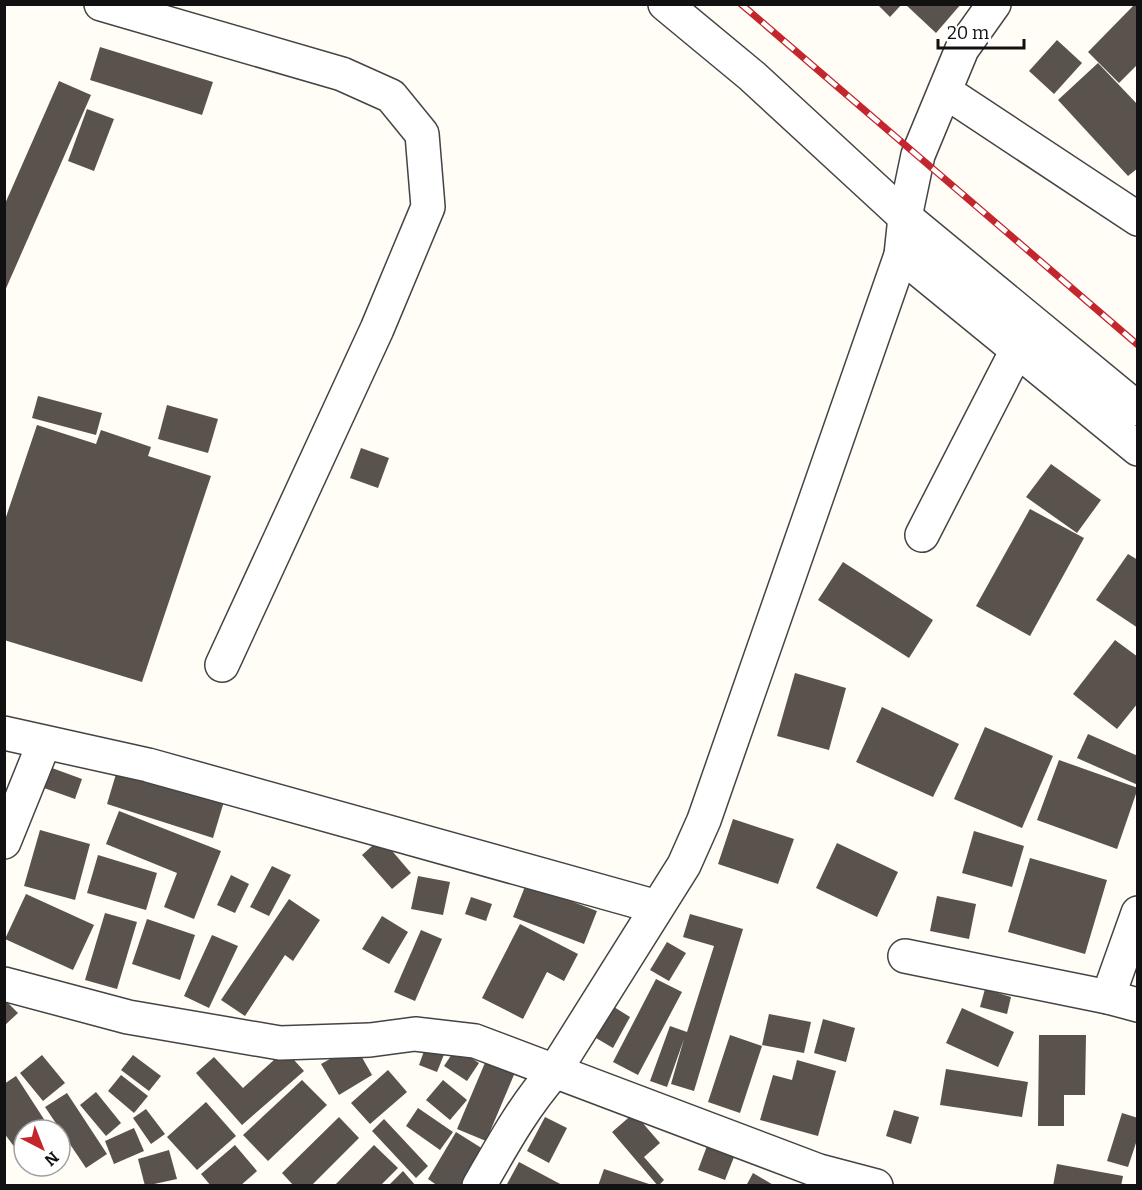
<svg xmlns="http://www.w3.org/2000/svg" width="1142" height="1190" viewBox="0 0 1142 1190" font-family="Bitter,serif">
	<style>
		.building { fill: #5a524d }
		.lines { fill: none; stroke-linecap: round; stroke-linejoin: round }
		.minor-casing { stroke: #444; stroke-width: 36 }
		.minor { stroke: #fff; stroke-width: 33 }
		.rail-casing { stroke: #c4262e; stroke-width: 7 }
		.rail { stroke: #fff; stroke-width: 4.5; stroke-dasharray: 14; stroke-linecap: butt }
	</style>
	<rect width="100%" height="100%" fill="#fffdf5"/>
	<g class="building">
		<polygon points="877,4 902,4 890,17"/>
		<polygon points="905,4 961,4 936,33"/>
		<polygon points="1135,4 1138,4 1138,64 1119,83 1088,52"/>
		<polygon points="1057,40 1082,63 1054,94 1029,71"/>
		<polygon points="100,47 213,82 202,115 90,80"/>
		<polygon points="1098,63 1138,105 1138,168 1128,176 1058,100"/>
		<polygon points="59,81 91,95 4,293 4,206"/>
		<polygon points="87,109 114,119 94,171 68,161"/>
		<polygon points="38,396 102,413 96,435 32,418"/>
		<polygon points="167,405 218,419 208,453 158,439"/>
		<polygon points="37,425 96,444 101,430 151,447 148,456 211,476 142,682 4,640 4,523"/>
		<polygon points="361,448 389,458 378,488 350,478"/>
		<polygon points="1051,464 1101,500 1077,533 1026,497"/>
		<polygon points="1030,509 1084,538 1030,636 976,606"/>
		<polygon points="1128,554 1138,560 1138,628 1096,600"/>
		<polygon points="843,562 933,620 909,658 818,600"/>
		<polygon points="1115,640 1138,657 1138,703 1117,729 1073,694"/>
		<polygon points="795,673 846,688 829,750 777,736"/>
		<polygon points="882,707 959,744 933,797 856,762"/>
		<polygon points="985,727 1053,756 1022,828 954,799"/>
		<polygon points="1088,734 1138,756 1138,785 1077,758"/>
		<polygon points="1059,760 1138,788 1117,849 1037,820"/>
		<polygon points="119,764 225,798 213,838 107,804"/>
		<polygon points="52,768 82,779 75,799 44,788"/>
		<polygon points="119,811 221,851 194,919 164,907 177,873 106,844"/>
		<polygon points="733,819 794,839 778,884 718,864"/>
		<polygon points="40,830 90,844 75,900 24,886"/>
		<polygon points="974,831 1024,846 1012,887 962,873"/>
		<polygon points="381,838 411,873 392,889 362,855"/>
		<polygon points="837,843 898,872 877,917 816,888"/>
		<polygon points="98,855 157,873 146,910 87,893"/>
		<polygon points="1030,858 1107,880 1085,954 1008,932"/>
		<polygon points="272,866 291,875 269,916 250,907"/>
		<polygon points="231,875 249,884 235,913 217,905"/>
		<polygon points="418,876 450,882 443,915 411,909"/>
		<polygon points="526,884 597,911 584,944 513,917"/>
		<polygon points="26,894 94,925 73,970 5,939"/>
		<polygon points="937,896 976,904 969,939 930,931"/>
		<polygon points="471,897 492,904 486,921 465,914"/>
		<polygon points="289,899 320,920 293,961 285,955 245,1016 221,1000"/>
		<polygon points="105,913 137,922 117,989 85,980"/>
		<polygon points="690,914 743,929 694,1091 671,1084 684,1039 667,1087 650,1081 670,1026 687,1032 714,946 683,937"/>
		<polygon points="382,916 408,932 389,964 362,949"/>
		<polygon points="147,919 195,935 180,980 132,964"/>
		<polygon points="520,924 578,954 564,981 547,972 523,1019 482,998"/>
		<polygon points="421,930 442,939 415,1001 394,992"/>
		<polygon points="212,935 238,946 209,1008 184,996"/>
		<polygon points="667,942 686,953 669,981 650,970"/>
		<polygon points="656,979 682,992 638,1075 613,1062"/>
		<polygon points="985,989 1011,997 1007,1014 980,1007"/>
		<polygon points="4,999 18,1013 4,1026"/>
		<polygon points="614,1007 630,1017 613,1048 596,1038"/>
		<polygon points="962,1008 1014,1032 998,1067 946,1043"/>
		<polygon points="769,1014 811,1022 804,1053 762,1045"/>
		<polygon points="823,1019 855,1028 846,1062 814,1053"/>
		<polygon points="730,1035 762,1046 740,1113 708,1102"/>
		<polygon points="1039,1035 1086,1035 1085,1095 1064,1095 1064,1126 1038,1126"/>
		<polygon points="428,1040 447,1047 437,1072 419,1065"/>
		<polygon points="355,1045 372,1075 339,1095 321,1064"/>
		<polygon points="456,1048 479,1063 467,1081 444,1066"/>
		<polygon points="285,1050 304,1071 242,1125 196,1073 214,1057 243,1088"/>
		<polygon points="42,1055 65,1083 43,1101 20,1073"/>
		<polygon points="133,1055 161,1076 149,1091 121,1070"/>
		<polygon points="487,1058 516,1070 486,1141 457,1129"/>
		<polygon points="797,1060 836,1071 818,1136 760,1120 773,1075 792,1080"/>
		<polygon points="946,1069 1028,1082 1022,1117 940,1105"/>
		<polygon points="388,1070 407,1092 370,1124 351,1103"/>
		<polygon points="121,1075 148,1096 134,1113 108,1091"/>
		<polygon points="16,1076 51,1130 24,1130 24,1160 4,1133 4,1084"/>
		<polygon points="302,1080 327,1105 268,1161 243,1135"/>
		<polygon points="443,1080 467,1100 450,1120 426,1100"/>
		<polygon points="96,1092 121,1123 106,1136 80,1105"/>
		<polygon points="67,1093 107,1154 86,1168 45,1107"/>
		<polygon points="206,1102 236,1136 197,1170 167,1137"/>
		<polygon points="418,1108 453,1132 440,1150 406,1126"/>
		<polygon points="146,1109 165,1134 151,1144 133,1118"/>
		<polygon points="894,1110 919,1117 911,1144 886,1136"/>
		<polygon points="634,1113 660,1143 644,1157 664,1180 658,1186 612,1132"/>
		<polygon points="1122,1113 1138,1118 1138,1137 1128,1167 1107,1161"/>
		<polygon points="339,1117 359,1138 311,1186 294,1186 282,1173"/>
		<polygon points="545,1117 567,1128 549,1163 527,1151"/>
		<polygon points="384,1119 428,1166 416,1178 372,1131"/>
		<polygon points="134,1128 144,1151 114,1164 105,1141"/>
		<polygon points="456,1132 483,1149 461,1186 438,1186 428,1179"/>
		<polygon points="235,1145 257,1171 240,1186 211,1186 201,1174"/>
		<polygon points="374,1145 398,1168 380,1186 334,1186"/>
		<polygon points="707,1146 734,1157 725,1180 698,1170"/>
		<polygon points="169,1150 177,1179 145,1186 138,1159"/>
		<polygon points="519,1162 564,1186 506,1186"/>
		<polygon points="1057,1164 1123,1176 1121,1186 1053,1186"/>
		<polygon points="604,1169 652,1185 652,1186 598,1186"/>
		<polygon points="403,1171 416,1186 388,1186"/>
		<polygon points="753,1173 775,1186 746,1186"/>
	</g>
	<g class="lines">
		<defs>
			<g id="minor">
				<polyline points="101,4 342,74 391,96 422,134 428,207 377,329 222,665"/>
				<polyline points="665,4 752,76 905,217 1138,409"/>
				<polyline points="946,92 1138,219"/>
				<polyline points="901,255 1138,449"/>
				<polyline points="922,535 1017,350"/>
				<polyline points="4,733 148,765 657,907"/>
				<polyline points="4,842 44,743"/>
				<polyline points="905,956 1108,997 1138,1005"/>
				<polyline points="4,984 128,1017 280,1043 370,1040 415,1034 475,1041 819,1171 876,1186"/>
				<polyline points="1108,997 1138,913"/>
				<path d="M479,1186C502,1146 523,1107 554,1072L684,865L704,820L901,255L905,217L918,155L962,49L994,4"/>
			</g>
		</defs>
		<use href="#minor" class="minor-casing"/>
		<use href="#minor" class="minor"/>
		<defs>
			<polyline id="rail" points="741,4 1138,345"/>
		</defs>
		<use href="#rail" class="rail-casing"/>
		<use href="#rail" class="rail"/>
	</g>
	<rect width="1142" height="1190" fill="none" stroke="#111111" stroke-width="12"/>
	<g transform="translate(42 1148) rotate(138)"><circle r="28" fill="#ffffff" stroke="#a0a0a0" stroke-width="1.5"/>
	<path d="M0-4.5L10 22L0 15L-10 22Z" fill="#c4262e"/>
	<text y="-9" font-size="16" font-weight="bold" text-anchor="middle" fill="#111111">N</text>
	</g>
	<path d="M938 39v9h86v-9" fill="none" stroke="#111111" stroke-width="3"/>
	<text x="947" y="39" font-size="18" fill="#111111" stroke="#ffffff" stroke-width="4.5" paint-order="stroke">20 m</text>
</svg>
